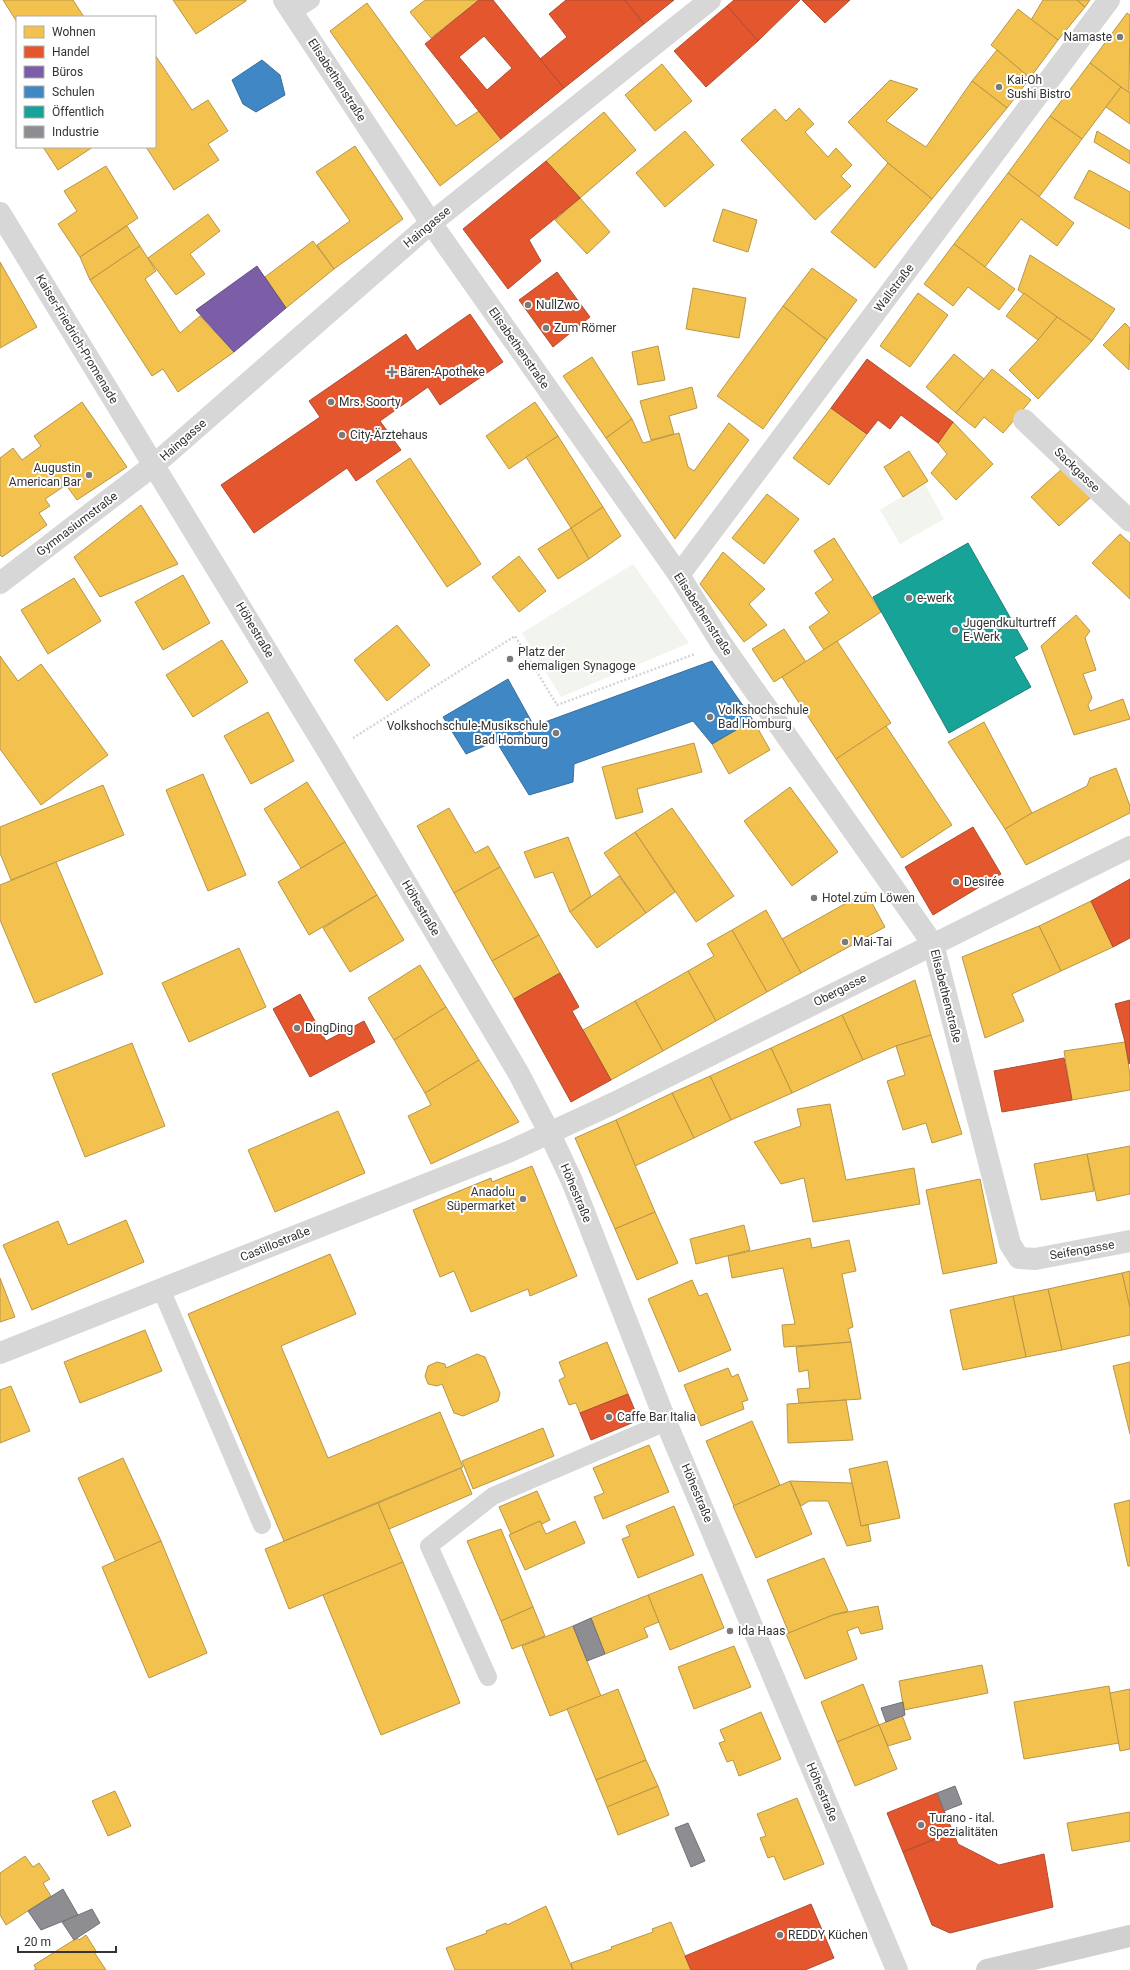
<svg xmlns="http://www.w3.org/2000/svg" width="1130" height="1970" viewBox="0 0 1130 1970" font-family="Roboto,sans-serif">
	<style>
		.green { fill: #f1f5ed }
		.homes { fill: #f2c14e; stroke: #b99646 }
		.shops { fill: #e4572e; stroke: #af4c30; fill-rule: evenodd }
		.offices { fill: #7b5ea7; stroke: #655184 }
		.schools { fill: #3f88c5; stroke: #3b6e99 }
		.public { fill: #17a398; stroke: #1f817a }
		.industry { fill: #8d8d92; stroke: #727276 }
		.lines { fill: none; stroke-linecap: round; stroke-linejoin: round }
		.path { stroke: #d6d6d6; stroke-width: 2.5; stroke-dasharray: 2 2; stroke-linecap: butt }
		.lane { stroke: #d7d7d7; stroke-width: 18 }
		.street { stroke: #d7d7d7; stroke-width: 22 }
		.secondary { stroke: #d0d0d0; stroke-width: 22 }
		.poi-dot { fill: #7a7a7a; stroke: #fff; stroke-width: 1.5 }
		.labels { text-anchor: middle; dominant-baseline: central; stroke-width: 4; stroke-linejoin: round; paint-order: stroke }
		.poi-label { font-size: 12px; fill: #333; stroke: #fff; text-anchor: start }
		.street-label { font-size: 12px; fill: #333; stroke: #fff }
	</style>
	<rect width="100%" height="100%" fill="#fff"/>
	<g class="green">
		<polygon points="924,483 944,519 900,544 880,510"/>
		<polygon points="633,564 689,643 561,697 522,633"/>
	</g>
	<g class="homes">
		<polygon points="3,0 73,0 84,17 17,17 17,22"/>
		<polygon points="173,0 246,0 246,1 196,34"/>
		<polygon points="425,0 479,0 431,38 410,12"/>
		<polygon points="1043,0 1077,0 1085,7 1058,40 1031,20"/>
		<polygon points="1077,0 1090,0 1085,7"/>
		<polygon points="367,3 456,126 479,111 501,139 440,186 330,31"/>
		<polygon points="1018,9 1058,40 1030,78 991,45"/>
		<polygon points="1127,13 1130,15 1129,93 1090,63"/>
		<polygon points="997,50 1030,78 1007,108 972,81"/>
		<polygon points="155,55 192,110 208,100 228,131 208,144 219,160 174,190 146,147 155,147"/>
		<polygon points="1090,63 1121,87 1082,139 1050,116"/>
		<polygon points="662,64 692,101 655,131 625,95"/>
		<polygon points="890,80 918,89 886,121 926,147 972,81 1007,108 932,199 888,163 848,122"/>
		<polygon points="1121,87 1130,93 1130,124 1106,107"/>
		<polygon points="799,108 814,124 805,132 828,157 836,148 852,165 841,176 851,186 815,220 741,140 775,109 786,121"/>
		<polygon points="604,112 636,150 580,198 546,161"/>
		<polygon points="1050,116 1082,139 1039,197 1008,173"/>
		<polygon points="685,131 714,165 665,207 636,173"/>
		<polygon points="1097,131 1130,151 1130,164 1094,142"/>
		<polygon points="355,146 403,219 334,269 317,245 350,221 316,172"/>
		<polygon points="43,147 93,147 58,170"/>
		<polygon points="888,163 932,199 875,268 831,232"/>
		<polygon points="106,166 138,218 80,257 58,224 77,211 64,191"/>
		<polygon points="1089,170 1130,192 1130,229 1074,198"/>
		<polygon points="1008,173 1074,223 1057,246 1021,219 985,267 954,244"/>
		<polygon points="580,198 610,232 587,254 555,220"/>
		<polygon points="723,209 757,220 748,252 713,241"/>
		<polygon points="208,214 220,231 190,254 205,274 176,295 148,258"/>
		<polygon points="127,226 140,246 90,280 80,257"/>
		<polygon points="313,241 334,269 286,308 265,277"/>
		<polygon points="954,244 1015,289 999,310 968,287 953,306 924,284"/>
		<polygon points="140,246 156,271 145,279 180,333 200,316 234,352 178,392 163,369 152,376 90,280"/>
		<polygon points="1030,255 1115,309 1092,341 1018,290"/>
		<polygon points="0,262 37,327 0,348"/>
		<polygon points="812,268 857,300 827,340 783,306"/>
		<polygon points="693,288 746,298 739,338 686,329"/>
		<polygon points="918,293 948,315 910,367 880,346"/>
		<polygon points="1024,293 1057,317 1038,340 1006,316"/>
		<polygon points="783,306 827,340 763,429 717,396"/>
		<polygon points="1057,317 1092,341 1038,399 1009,370 1038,340"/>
		<polygon points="1125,323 1130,328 1129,370 1103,345"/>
		<polygon points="658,346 665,380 638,385 632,352"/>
		<polygon points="954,354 984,379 956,413 926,387"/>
		<polygon points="592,357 632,419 606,438 563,376"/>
		<polygon points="992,369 1031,400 1003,433 984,417 975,428 956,413"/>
		<polygon points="692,387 697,408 669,416 674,434 651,440 640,401"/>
		<polygon points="82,402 127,467 77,500 66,485 45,499 50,506 39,513 47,525 2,557 0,555 0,458 13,448 22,460 41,446 34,436"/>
		<polygon points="535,402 558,436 509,469 486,436"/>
		<polygon points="831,408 867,434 829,485 793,458"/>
		<polygon points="632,419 643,443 679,433 688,467 694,471 729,423 749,440 675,539 606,438"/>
		<polygon points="953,422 993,464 956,500 931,473 947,454 938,443"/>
		<polygon points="558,436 603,507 571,528 526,457"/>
		<polygon points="909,451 928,481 903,497 884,467"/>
		<polygon points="410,458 481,564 447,587 376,481"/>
		<polygon points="1063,468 1091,497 1059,526 1031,497"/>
		<polygon points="767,494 799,519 764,564 732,538"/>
		<polygon points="141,505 178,564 100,597 74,557"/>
		<polygon points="603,507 621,536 589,559 571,528"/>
		<polygon points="571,528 589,559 558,579 538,549"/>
		<polygon points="1120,534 1130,543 1130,599 1092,563"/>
		<polygon points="834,538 881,612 824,650 809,627 829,613 815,593 833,580 814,551"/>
		<polygon points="723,552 765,589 749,604 767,625 744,642 700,584"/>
		<polygon points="519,556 546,591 519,612 492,577"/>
		<polygon points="183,575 210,623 163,650 135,602"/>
		<polygon points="74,578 101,621 48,654 21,610"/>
		<polygon points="1076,615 1090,631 1085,638 1096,670 1083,674 1092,698 1088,705 1090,711 1123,699 1130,719 1074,735 1041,646"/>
		<polygon points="397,625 430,665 387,701 354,660"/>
		<polygon points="784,629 806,662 774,682 752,649"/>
		<polygon points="222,640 248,682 193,717 166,675"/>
		<polygon points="837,641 891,723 836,759 782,677"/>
		<polygon points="0,656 18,681 41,664 108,755 41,805 0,749"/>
		<polygon points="268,712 294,761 251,784 224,736"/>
		<polygon points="753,720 770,750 729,774 712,744"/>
		<polygon points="984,722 1032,813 1005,829 948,742"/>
		<polygon points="886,726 952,825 902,858 836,759"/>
		<polygon points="694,743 702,772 637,789 643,812 616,819 602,767"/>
		<polygon points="1116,768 1130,806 1130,813 1026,865 1005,829 1032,813 1087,786 1090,778"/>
		<polygon points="203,774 246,875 208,891 166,790"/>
		<polygon points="307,782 345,842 301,868 264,809"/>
		<polygon points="103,785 124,835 11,880 0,853 0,827"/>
		<polygon points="790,787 838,852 792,886 744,821"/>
		<polygon points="449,808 475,853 488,846 500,867 454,893 417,826"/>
		<polygon points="672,808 734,896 696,922 635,832"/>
		<polygon points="635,832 675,892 646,913 604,853"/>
		<polygon points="568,837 591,896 570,912 553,872 535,878 524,852"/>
		<polygon points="345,842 377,895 309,935 278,882"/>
		<polygon points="56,862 103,974 35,1003 0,920 0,885"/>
		<polygon points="500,867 539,935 492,961 454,893"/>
		<polygon points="619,876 646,913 597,948 570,912"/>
		<polygon points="866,892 885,927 801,973 782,939"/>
		<polygon points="377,895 404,940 350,972 323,928"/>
		<polygon points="1091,901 1113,947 1061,971 1039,926"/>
		<polygon points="766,910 801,973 767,992 732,930"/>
		<polygon points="1039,926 1061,971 1012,994 1024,1021 985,1038 962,957"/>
		<polygon points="732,930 767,992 716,1021 688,971 714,956 707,944"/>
		<polygon points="539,935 560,973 514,999 492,961"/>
		<polygon points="239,948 266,1007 189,1042 162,983"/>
		<polygon points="420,965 446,1007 394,1040 368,998"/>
		<polygon points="688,971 716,1021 663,1051 635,1001"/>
		<polygon points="915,980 931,1035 896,1046 863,1060 842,1015"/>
		<polygon points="635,1001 663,1051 611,1080 583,1030"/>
		<polygon points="446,1007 479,1060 425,1093 394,1040"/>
		<polygon points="842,1015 863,1060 792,1093 771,1048"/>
		<polygon points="931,1035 962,1134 932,1143 926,1123 903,1130 887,1081 905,1075 896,1046"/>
		<polygon points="1125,1042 1130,1075 1130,1090 1072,1100 1064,1051"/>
		<polygon points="132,1043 165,1126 85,1157 52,1074"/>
		<polygon points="771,1048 792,1093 731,1120 710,1076"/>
		<polygon points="479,1060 519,1122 431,1164 408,1116 431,1105 425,1093"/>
		<polygon points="710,1076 731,1120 694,1138 672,1093"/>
		<polygon points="672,1093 694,1138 635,1166 616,1120"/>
		<polygon points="830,1104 846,1180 914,1168 920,1204 813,1222 804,1178 781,1184 754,1142 801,1126 797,1109"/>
		<polygon points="338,1111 365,1173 275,1212 248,1150"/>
		<polygon points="616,1120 655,1212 615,1229 575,1138"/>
		<polygon points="1130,1146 1130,1194 1097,1201 1087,1154"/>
		<polygon points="1087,1154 1094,1191 1041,1200 1034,1164"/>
		<polygon points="532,1166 577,1276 530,1296 528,1289 471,1312 454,1271 440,1277 413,1210 491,1178 492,1182"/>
		<polygon points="980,1179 997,1263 943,1274 926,1190"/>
		<polygon points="655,1212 678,1263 637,1280 615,1229"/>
		<polygon points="126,1220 144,1262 32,1310 3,1245 58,1221 68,1245"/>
		<polygon points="744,1225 750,1250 696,1264 690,1239"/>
		<polygon points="810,1238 812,1248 849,1240 856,1271 842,1274 853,1327 848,1329 851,1342 784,1347 782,1325 795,1324 783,1268 732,1278 728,1256"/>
		<polygon points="330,1254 356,1314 281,1346 328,1458 440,1412 463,1467 284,1541 188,1314"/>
		<polygon points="1130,1271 1130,1308 1122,1273"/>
		<polygon points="1122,1273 1130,1308 1130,1335 1062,1350 1048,1289"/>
		<polygon points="0,1278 15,1317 0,1322"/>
		<polygon points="692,1280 699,1296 707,1293 731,1350 679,1372 648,1299"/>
		<polygon points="1048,1289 1062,1350 1026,1357 1013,1296"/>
		<polygon points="1013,1296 1026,1357 963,1370 950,1310"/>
		<polygon points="145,1330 162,1371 80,1403 64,1362"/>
		<polygon points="607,1342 628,1394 580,1413 576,1403 569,1405 559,1380 565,1377 559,1362"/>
		<polygon points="851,1342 861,1399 799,1403 797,1389 810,1388 808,1370 799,1372 796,1347"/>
		<polygon points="477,1354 485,1357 500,1393 498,1401 463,1416 454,1413 442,1384 437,1386 428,1384 425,1376 428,1366 437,1362 445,1364 446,1368"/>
		<polygon points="1130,1362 1130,1434 1113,1366"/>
		<polygon points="728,1368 732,1377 738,1374 748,1400 742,1402 744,1409 701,1426 684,1385"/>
		<polygon points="11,1386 30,1431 0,1443 0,1390"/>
		<polygon points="846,1400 853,1440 788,1443 787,1404"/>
		<polygon points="752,1421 780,1485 734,1506 706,1441"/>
		<polygon points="543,1428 554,1456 473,1489 462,1461"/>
		<polygon points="649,1445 669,1492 603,1519 594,1497 604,1493 593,1468"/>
		<polygon points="123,1458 161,1541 116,1562 78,1478"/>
		<polygon points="887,1461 900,1518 861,1526 849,1469"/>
		<polygon points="461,1468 472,1494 389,1529 378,1503"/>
		<polygon points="790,1481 812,1534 756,1558 733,1506"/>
		<polygon points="790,1481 852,1483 861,1526 868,1525 871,1541 847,1546 828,1501 809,1501 801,1506"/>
		<polygon points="537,1491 550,1520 542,1524 540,1521 511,1534 499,1507"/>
		<polygon points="1130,1500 1130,1566 1128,1566 1114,1504"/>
		<polygon points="378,1503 403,1562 289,1609 265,1549"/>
		<polygon points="674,1506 694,1555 638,1578 622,1539 630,1536 626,1526"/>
		<polygon points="540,1521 546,1534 575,1521 585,1543 525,1570 509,1535"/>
		<polygon points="501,1529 533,1607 501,1621 467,1541"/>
		<polygon points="161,1541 207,1653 149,1678 102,1567"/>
		<polygon points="824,1558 848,1611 833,1615 789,1633 767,1580"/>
		<polygon points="403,1562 460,1703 381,1735 323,1595"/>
		<polygon points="702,1574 724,1628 670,1650 648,1595"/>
		<polygon points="648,1595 659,1622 644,1628 648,1637 605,1654 591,1618"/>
		<polygon points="878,1606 883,1629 861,1634 858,1627 847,1631 857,1659 805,1679 786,1634 833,1615"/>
		<polygon points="533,1607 545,1636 512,1649 501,1621"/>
		<polygon points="573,1626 601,1696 550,1716 522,1646"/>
		<polygon points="734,1646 751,1687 694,1709 678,1667"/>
		<polygon points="982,1665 988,1693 904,1710 899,1681"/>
		<polygon points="863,1684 879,1725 837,1742 821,1702"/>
		<polygon points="1109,1686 1119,1743 1024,1759 1014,1702"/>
		<polygon points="618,1689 646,1760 596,1780 567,1709"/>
		<polygon points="1130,1689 1130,1749 1120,1751 1110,1693"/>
		<polygon points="761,1712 781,1759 739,1776 733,1760 727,1762 719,1743 725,1741 720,1730"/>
		<polygon points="902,1715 911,1739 888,1746 879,1725"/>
		<polygon points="879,1725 897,1769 855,1786 837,1742"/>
		<polygon points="646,1760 658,1786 607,1807 596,1780"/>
		<polygon points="658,1786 669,1815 618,1835 607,1807"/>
		<polygon points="115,1791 131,1826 108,1836 92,1801"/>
		<polygon points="797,1798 824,1864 784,1880 774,1856 768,1858 760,1838 766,1836 757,1814"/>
		<polygon points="1130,1812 1130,1841 1072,1851 1067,1823"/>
		<polygon points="25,1856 33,1867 39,1863 50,1879 43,1883 51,1896 6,1925 0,1915 0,1873"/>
		<polygon points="546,1906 573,1970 455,1970 446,1948 487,1933 486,1931 506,1923 507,1925"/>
		<polygon points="671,1922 691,1970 573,1970 571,1963 612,1949 611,1947 653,1932 652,1929"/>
		<polygon points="86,1935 96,1951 94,1952 106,1970 34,1970 36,1969 34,1965 77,1938 79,1940"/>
	</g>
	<g class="shops">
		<path d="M479,0H493L564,88L501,139L425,44ZM484,36L512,68L487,90L459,57Z"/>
		<polygon points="566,0 625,0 644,24 564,88 540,59 567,37 549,14"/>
		<polygon points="625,0 674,0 644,24"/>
		<polygon points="734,0 800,0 758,41 727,6"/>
		<polygon points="802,0 850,0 825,23"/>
		<polygon points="727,6 758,41 706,87 674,51"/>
		<polygon points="546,161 580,198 529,240 541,261 508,289 463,229"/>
		<polygon points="557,272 590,317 553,347 519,300"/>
		<polygon points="470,314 503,362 440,405 428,387 380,421 401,450 356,481 347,468 254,533 221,485 320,417 309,401 406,334 417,351"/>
		<polygon points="867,359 953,422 938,443 901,415 890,429 878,420 867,434 831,408"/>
		<polygon points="973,827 1001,874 933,915 905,867"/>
		<polygon points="1130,879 1130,938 1113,947 1091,901"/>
		<polygon points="560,973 579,1007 572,1011 611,1080 571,1102 514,999"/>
		<polygon points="300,994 326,1041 364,1021 375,1042 310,1077 273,1009"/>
		<polygon points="1130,1000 1130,1063 1129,1064 1125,1042 1115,1004"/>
		<polygon points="1064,1058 1072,1100 1002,1112 994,1071"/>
		<polygon points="628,1394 639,1420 591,1440 580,1413"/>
		<polygon points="937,1793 953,1832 903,1852 887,1813"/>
		<polygon points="953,1832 958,1844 999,1865 1044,1854 1053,1907 950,1933 932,1925 903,1852"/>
		<polygon points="811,1904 834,1958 805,1970 691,1970 685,1956"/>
	</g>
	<polygon class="offices" points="257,266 286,308 234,352 196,310"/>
	<g class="schools">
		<polygon points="262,60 280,75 285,95 256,112 243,104 232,80"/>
		<polygon points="712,661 753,720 712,744 693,721 574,764 573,782 529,795 496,741 466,754 443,717 508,679 534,726"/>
	</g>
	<polygon class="public" points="968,543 1028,649 1014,657 1031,687 949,733 873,597"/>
	<g class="industry">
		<polygon points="591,1618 605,1654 587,1661 573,1626"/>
		<polygon points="903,1702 905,1715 886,1722 881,1708"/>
		<polygon points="955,1786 962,1804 944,1811 937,1793"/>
		<polygon points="688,1823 705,1861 691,1867 675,1828"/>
		<polygon points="63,1889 78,1915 41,1930 28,1911"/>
		<polygon points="92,1909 100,1923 74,1940 62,1922"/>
	</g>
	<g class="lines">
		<polyline class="path" points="353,738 515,636 557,705 695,654"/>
		<g class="lane">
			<polyline points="292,12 311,0"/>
			<polyline points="161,1289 262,1525"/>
			<polyline points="488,1677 429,1546 493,1496 666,1422"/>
		</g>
		<g class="street">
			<polyline points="284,0 431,223 679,575 721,643 933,944 1010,1244 1019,1258 1035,1259 1130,1241"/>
			<polyline points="0,213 329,753 519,1074 549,1132 572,1181 666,1422 897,1970"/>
			<polyline points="1024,420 1130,521"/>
			<polyline points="679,575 1109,0"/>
			<polyline points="0,583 154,465 431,223 710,0"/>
			<polyline points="0,1353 508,1152 614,1103 1130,847"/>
		</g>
		<polyline class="secondary" points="987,1970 1130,1936"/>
	</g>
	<g class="poi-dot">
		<circle cx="1120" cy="37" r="4"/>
		<circle cx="999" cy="87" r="4"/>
		<circle cx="528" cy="305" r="4"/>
		<circle cx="546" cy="328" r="4"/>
		<path d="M390 366h4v4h4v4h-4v4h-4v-4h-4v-4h4z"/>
		<circle cx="331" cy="402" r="4"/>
		<circle cx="342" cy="435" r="4"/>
		<circle cx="89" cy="475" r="4"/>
		<circle cx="909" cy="598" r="4"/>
		<circle cx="955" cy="630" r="4"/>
		<circle cx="510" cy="659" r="4"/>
		<circle cx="710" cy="717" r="4"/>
		<circle cx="556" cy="733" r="4"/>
		<circle cx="956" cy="882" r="4"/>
		<circle cx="814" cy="898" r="4"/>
		<circle cx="845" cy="942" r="4"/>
		<circle cx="297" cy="1028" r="4"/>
		<circle cx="523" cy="1199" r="4"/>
		<circle cx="609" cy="1417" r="4"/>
		<circle cx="730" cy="1631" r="4"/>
		<circle cx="921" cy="1825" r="4"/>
		<circle cx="780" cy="1935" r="4"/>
	</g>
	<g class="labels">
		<g class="poi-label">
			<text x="1112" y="37" text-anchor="end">Namaste</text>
			<text x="1007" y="80">Kai-Oh<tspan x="1007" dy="14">Sushi Bistro</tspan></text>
			<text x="536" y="305">NullZwo</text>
			<text x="554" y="328">Zum Römer</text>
			<text x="400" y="372">Bären-Apotheke</text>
			<text x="339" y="402">Mrs. Soorty</text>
			<text x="350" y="435">City-Ärztehaus</text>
			<text x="81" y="468" text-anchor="end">Augustin<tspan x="81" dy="14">American Bar</tspan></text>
			<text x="917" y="598">e-werk</text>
			<text x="963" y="623">Jugendkulturtreff<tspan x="963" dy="14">E-Werk</tspan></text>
			<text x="518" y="652">Platz der<tspan x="518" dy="14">ehemaligen Synagoge</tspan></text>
			<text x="718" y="710">Volkshochschule<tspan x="718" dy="14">Bad Homburg</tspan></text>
			<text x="548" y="726" text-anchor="end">Volkshochschule-Musikschule<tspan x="548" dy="14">Bad Homburg</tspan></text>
			<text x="964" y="882">Desirée</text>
			<text x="822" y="898">Hotel zum Löwen</text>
			<text x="853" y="942">Mai-Tai</text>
			<text x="305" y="1028">DingDing</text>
			<text x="515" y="1192" text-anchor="end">Anadolu<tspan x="515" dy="14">Süpermarket</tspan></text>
			<text x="617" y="1417">Caffe Bar Italia</text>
			<text x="738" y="1631">Ida Haas</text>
			<text x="929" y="1818">Turano - ital.<tspan x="929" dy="14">Spezialitäten</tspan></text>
			<text x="788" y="1935">REDDY Küchen</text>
		</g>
		<g class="street-label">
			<text transform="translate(337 80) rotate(57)">Elisabethenstraße</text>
			<text transform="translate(427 227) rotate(-40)">Haingasse</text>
			<text transform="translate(894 288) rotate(-53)">Wallstraße</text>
			<text transform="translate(77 339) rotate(59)">Kaiser-Friedrich-Promenade</text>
			<text transform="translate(519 348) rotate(55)">Elisabethenstraße</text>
			<text transform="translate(183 440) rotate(-41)">Haingasse</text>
			<text transform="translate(1077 470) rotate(44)">Sackgasse</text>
			<text transform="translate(77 524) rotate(-37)">Gymnasiumstraße</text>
			<text transform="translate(703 614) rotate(57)">Elisabethenstraße</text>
			<text transform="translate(255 630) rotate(59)">Höhestraße</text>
			<text transform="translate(421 908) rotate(59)">Höhestraße</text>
			<text transform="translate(840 990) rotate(-27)">Obergasse</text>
			<text transform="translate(946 996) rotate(76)">Elisabethenstraße</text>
			<text transform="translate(576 1193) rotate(67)">Höhestraße</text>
			<text transform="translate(275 1244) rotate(-22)">Castillostraße</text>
			<text transform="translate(1082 1250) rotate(-10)">Seifengasse</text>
			<text transform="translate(697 1493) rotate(67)">Höhestraße</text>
			<text transform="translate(822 1792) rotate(67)">Höhestraße</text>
		</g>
	</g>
	<rect x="16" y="16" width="140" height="132" fill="#ffffff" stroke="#adadad"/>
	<rect x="24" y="26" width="20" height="12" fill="#f2c14e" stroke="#adadad"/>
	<text x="52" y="36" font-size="12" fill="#333333">Wohnen</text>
	<rect x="24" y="46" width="20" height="12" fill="#e4572e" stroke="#adadad"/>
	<text x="52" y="56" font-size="12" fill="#333333">Handel</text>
	<rect x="24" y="66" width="20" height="12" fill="#7b5ea7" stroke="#adadad"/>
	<text x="52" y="76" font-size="12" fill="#333333">Büros</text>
	<rect x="24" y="86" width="20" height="12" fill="#3f88c5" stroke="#adadad"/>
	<text x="52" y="96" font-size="12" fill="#333333">Schulen</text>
	<rect x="24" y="106" width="20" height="12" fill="#17a398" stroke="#adadad"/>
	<text x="52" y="116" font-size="12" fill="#333333">Öffentlich</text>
	<rect x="24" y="126" width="20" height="12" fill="#8d8d92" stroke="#adadad"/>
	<text x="52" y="136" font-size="12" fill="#333333">Industrie</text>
	<path d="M18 1946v6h98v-6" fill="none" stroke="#333333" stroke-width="2"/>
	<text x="24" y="1946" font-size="12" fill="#333333" stroke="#ffffff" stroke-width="3" paint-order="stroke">20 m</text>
</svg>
